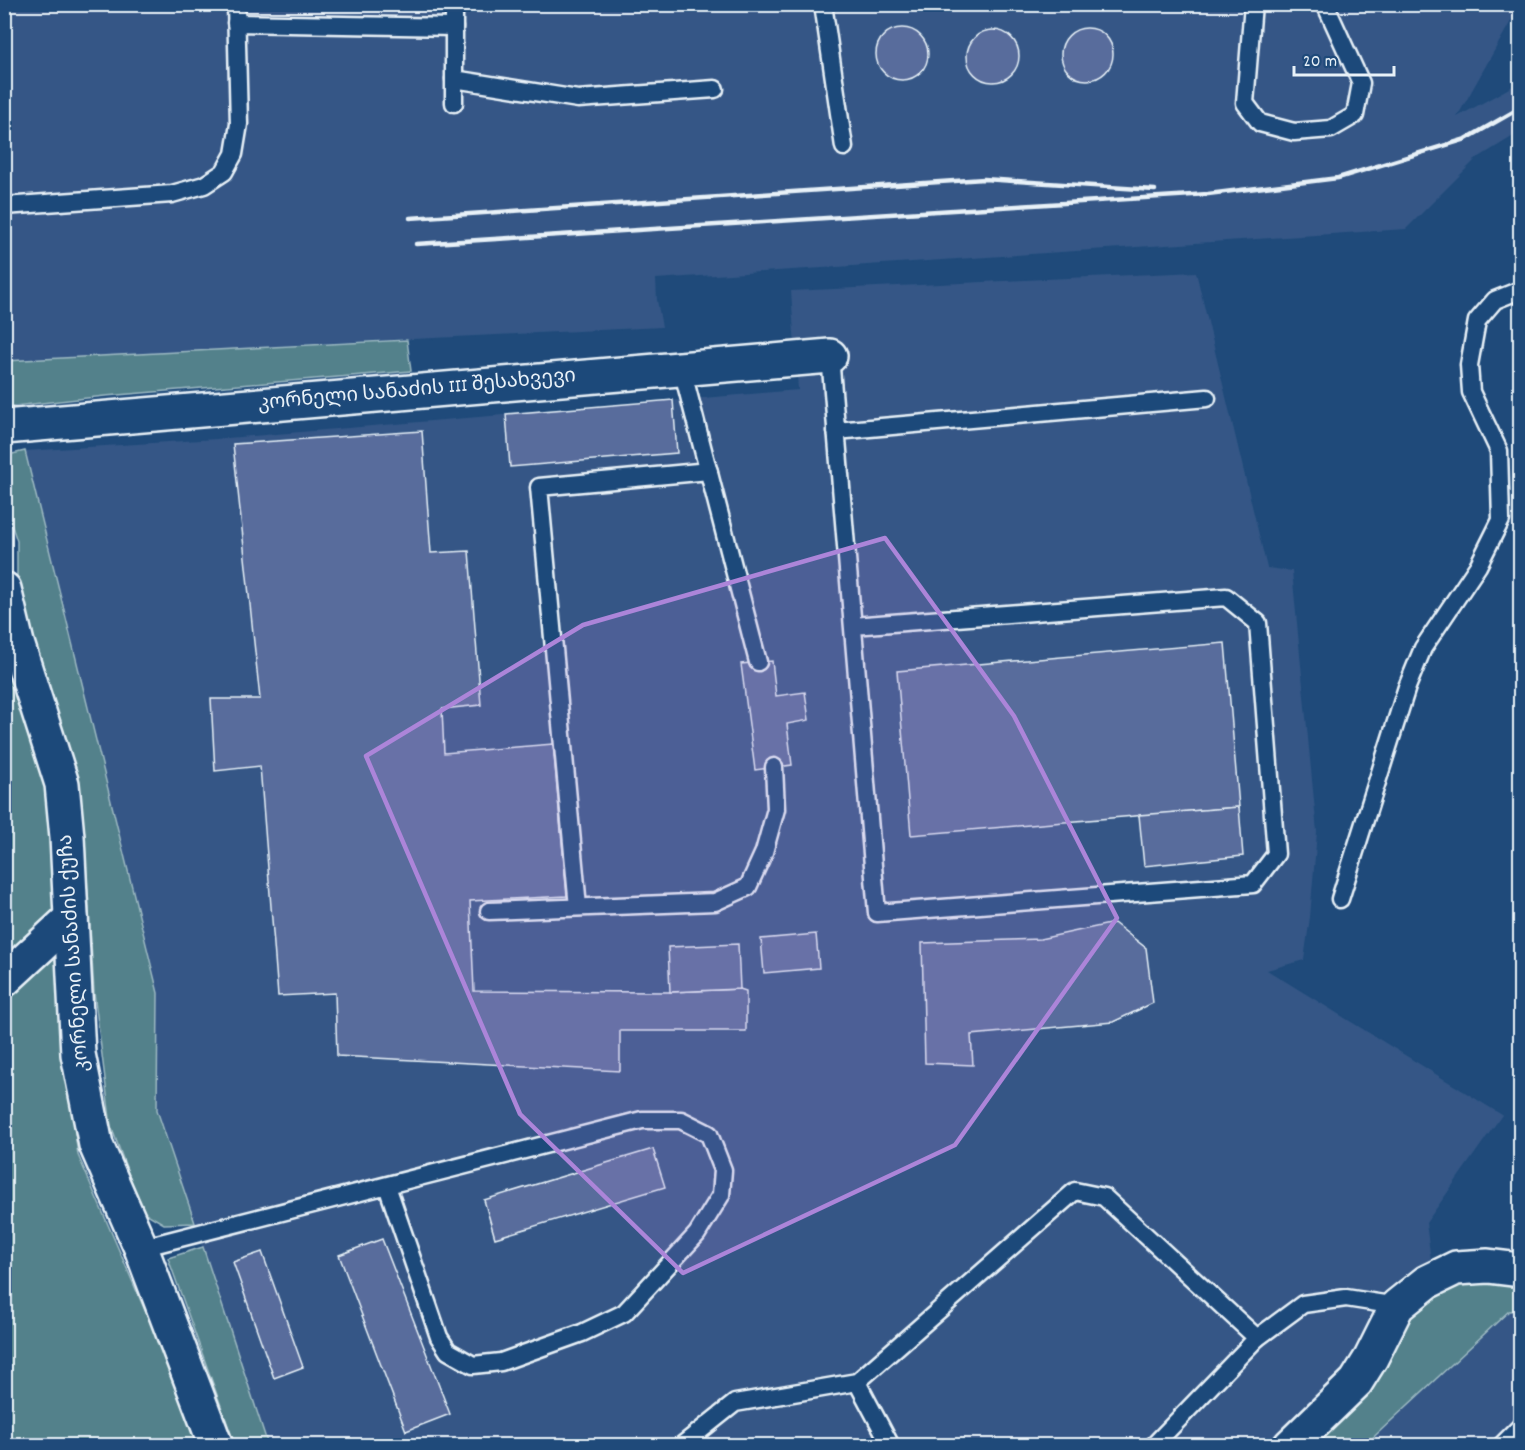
<svg xmlns="http://www.w3.org/2000/svg" width="1525" height="1450" viewBox="0 0 1525 1450" font-family="Dekko,'Noto Sans Georgian',sans-serif">
	<style>
		.built { fill: #345786 }
		.green { fill: #52818b; stroke: #9db9c2; stroke-width: 1.5 }
		.building { fill: #586c9c; stroke: #e8f1f8; stroke-width: 1.5 }
		.lines { fill: none; stroke-linecap: round; stroke-linejoin: round }
		.lane-casing { stroke: #e8f1f8; stroke-width: 21 }
		.street-casing { stroke: #e8f1f8; stroke-width: 38 }
		.lane { stroke: #1f4a7a; stroke-width: 16 }
		.street { stroke: #1f4a7a; stroke-width: 33 }
		.rail { stroke: #e8f1f8; stroke-width: 4.5 }
		.marked { fill: #ac85d9; fill-opacity: 0.2; stroke: #ac85d9; stroke-width: 4.5; stroke-linejoin: round }
		.labels { text-anchor: middle; dominant-baseline: central; stroke-width: 4.5; stroke-linejoin: round; paint-order: stroke }
		.street-label { font-size: 20px; fill: #e8f1f8; stroke: #1f4a7a }
	</style>
	<rect width="100%" height="100%" fill="#1f4a7a"/>
	<filter id="ink" filterUnits="userSpaceOnUse"><feTurbulence type="fractalNoise" baseFrequency=".0167" numOctaves="2"/><feDisplacementMap in="SourceGraphic" scale="12" xChannelSelector="R" yChannelSelector="G"/><feConvolveMatrix kernelMatrix="1 2 1 2 8 2 1 2 1" color-interpolation-filters="sRGB"/></filter>
	<g filter="url(#ink)">
		<g class="built">
			<polygon points="5,5 1520,5 1457,117 1520,82 1520,132 1476,159 1406,229 656,279 657,300 662,327 309,344 5,364"/>
			<polygon points="1196,272 1267,568 1292,571 1317,832 1310,917 1304,960 1267,970 1502,1115 1426,1223 1431,1260 1395,1288 1333,1391 1274,1445 268,1445 157,1110 158,993 25,451 216,439 798,390 791,291"/>
			<polygon points="1509,1310 1520,1310 1520,1445 1365,1446"/>
		</g>
		<g class="green">
			<polygon points="407,340 411,371 105,396 5,407 5,361"/>
			<polygon points="25,451 158,993 157,1110 195,1223 164,1224 142,1211 111,1126 94,992 84,828 75,768 17,604 17,541 5,506 4,456"/>
			<polygon points="4,648 44,779 48,807 58,876 60,1019 78,1155 181,1394 200,1445 5,1445"/>
			<polygon points="203,1247 268,1445 235,1445 168,1258"/>
			<polygon points="1520,1277 1520,1310 1509,1311 1365,1445 1305,1446 1423,1303 1452,1279"/>
		</g>
		<g class="building">
			<circle cx="902" cy="54" r="26"/>
			<circle cx="1087" cy="54" r="26"/>
			<circle cx="993" cy="56" r="26"/>
			<polygon points="673,400 677,453 510,467 506,414"/>
			<polygon points="422,431 431,553 469,551 481,705 442,709 444,753 553,744 567,896 470,901 474,991 670,992 740,989 746,991 746,1031 620,1031 620,1071 337,1056 335,993 278,996 260,766 215,771 211,699 260,699 233,444"/>
			<polygon points="1225,643 1239,807 911,835 897,671"/>
			<polygon points="772,661 776,696 805,692 809,720 787,724 792,765 755,770 741,664"/>
			<polygon points="1239,807 1243,856 1144,866 1139,815"/>
			<polygon points="1114,923 1146,948 1153,1003 1113,1022 971,1035 973,1065 925,1063 922,943 1040,939"/>
			<polygon points="816,934 819,968 764,973 761,939"/>
			<polygon points="738,944 740,989 670,992 668,947"/>
			<polygon points="653,1149 665,1187 495,1238 484,1200"/>
			<polygon points="382,1239 450,1414 406,1431 339,1255"/>
			<polygon points="262,1252 303,1367 274,1378 233,1262"/>
		</g>
		<g class="lines">
			<defs>
				<g id="lane">
					<polyline points="454,4 454,103"/>
					<polyline points="823,4 844,147"/>
					<polyline points="1253,4 1245,103 1260,123 1294,132 1331,129 1355,115 1361,83 1325,4"/>
					<polyline points="236,23 454,27"/>
					<polyline points="454,79 578,99 715,89"/>
					<polyline points="4,206 172,194 204,185 224,172 234,154 239,124 236,4"/>
					<polyline points="830,356 877,913 1253,884 1276,854 1258,623 1226,597 853,626"/>
					<polyline points="682,369 758,662"/>
					<polyline points="836,431 1207,398"/>
					<polyline points="1340,899 1407,687 1423,648 1478,566 1501,520 1499,451 1471,392 1469,365 1477,321 1495,300 1520,290"/>
					<polyline points="578,907 539,487 709,471"/>
					<polyline points="489,911 715,902 748,887 764,852 776,809 774,767"/>
					<polyline points="141,1248 642,1120 681,1120 709,1134 723,1170 721,1195 697,1234 624,1313 582,1333 501,1362 473,1365 448,1351 439,1337 387,1186"/>
					<polyline points="857,1382 891,1446"/>
					<polyline points="681,1446 735,1403 857,1382 1075,1191 1104,1197 1257,1338 1303,1304 1346,1298 1397,1306"/>
					<polyline points="1153,1446 1257,1338"/>
					<polyline points="1501,1446 1520,1427"/>
				</g>
				<g id="street">
					<polyline points="4,427 830,356"/>
					<polyline points="4,589 17,643 62,784 67,837 78,1054 96,1145 141,1248 216,1446"/>
					<polyline points="4,980 71,918"/>
					<polyline points="1290,1446 1356,1382 1371,1358 1397,1306 1427,1282 1456,1268 1488,1266 1520,1270"/>
				</g>
			</defs>
			<use href="#lane" class="lane-casing"/>
			<use href="#street" class="street-casing"/>
			<use href="#lane" class="lane"/>
			<use href="#street" class="street"/>
			<g class="rail">
				<polyline points="410,218 984,179 1155,190"/>
				<polyline points="416,244 1208,194 1338,178 1466,139 1520,108"/>
			</g>
		</g>
	</g>
	<path class="marked" d="M885,538L1014,716L1117,918L955,1145L683,1273L520,1114L366,756L583,625Z"/>
	<g class="labels">
		<g class="street-label">
			<text transform="translate(417 391) rotate(-5)">კორნელი სანაძის III შესახვევი</text>
			<text transform="translate(75 953) rotate(-94)">კორნელი სანაძის ქუჩა</text>
		</g>
	</g>
	<rect width="1525" height="1450" fill="none" stroke="#1f4a7a" stroke-width="24"/>
	<rect x="12" y="12" width="1501" height="1426" fill="none" stroke="#e8f1f8" stroke-width="2" filter="url(#ink)"/>
	<path d="M1294 66v9h100v-9" fill="none" stroke="#e8f1f8" stroke-width="3"/>
	<text x="1303" y="66" font-size="18" fill="#e8f1f8" stroke="#1f4a7a" stroke-width="4.5" paint-order="stroke">20 m</text>
</svg>
